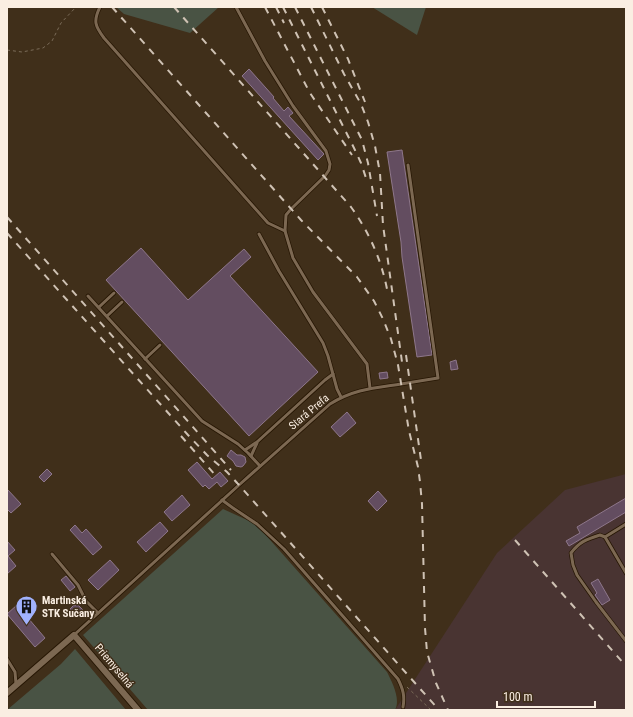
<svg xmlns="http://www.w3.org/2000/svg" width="633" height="717" viewBox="0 0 633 717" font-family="'Roboto Condensed',sans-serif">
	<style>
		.industrial { fill: #493432 }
		.green { fill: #495344 }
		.building { fill: #634d60; stroke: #8e778b }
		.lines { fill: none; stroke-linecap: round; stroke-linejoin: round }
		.service-casing { stroke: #261603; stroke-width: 4.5 }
		.minor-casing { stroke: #261603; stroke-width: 8 }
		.path { stroke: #7b6c59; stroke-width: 1; stroke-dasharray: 3 3; stroke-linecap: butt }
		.service { stroke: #7c6852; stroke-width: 3 }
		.minor { stroke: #7c6852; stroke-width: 6 }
		.rail { stroke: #cfc2b4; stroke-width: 2; stroke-dasharray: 7 7; stroke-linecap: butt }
		.labels { text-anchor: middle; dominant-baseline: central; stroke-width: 3; stroke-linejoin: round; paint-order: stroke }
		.street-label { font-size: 11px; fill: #faeee2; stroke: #402f1a }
		.poi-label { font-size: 11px; font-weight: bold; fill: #faeee2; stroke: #402f1a; text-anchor: start }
	</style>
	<rect width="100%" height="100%" fill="#402f1a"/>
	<polygon class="industrial" points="626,474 626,710 395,710 497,553 565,490"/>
	<g class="green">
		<polygon points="116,7 219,7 190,33 124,14"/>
		<polygon points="372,7 426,7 417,35"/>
		<path d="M223,509L256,524L387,672C392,682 401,699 395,710H148L83,635Z"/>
		<polygon points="75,649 126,710 7,710 61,664"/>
	</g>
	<g class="building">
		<polygon points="249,69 274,97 273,98 284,111 288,107 293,113 289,116 324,154 318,160 242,76"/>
		<polygon points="402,150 432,355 417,357 402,257 401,242 387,152"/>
		<polygon points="141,248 188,300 244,249 251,257 230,276 318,372 249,436 106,280"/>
		<polygon points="456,360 458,369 451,370 450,362"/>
		<polygon points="387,372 388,378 380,379 379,373"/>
		<polygon points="347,412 356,423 340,437 331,427"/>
		<polygon points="231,450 237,455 241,455 245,457 246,462 243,466 241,467 236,466 233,461 227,456"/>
		<polygon points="197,462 212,479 220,472 228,481 221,487 217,482 209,489 205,485 203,487 188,470"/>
		<polygon points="47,469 52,474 44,482 39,477"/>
		<polygon points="7,489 21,504 11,513 7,509"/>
		<polygon points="378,491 387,501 377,511 368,501"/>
		<polygon points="182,495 190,505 172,521 164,512"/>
		<polygon points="626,498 626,512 569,546 566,541 580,533 577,527"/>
		<polygon points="160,522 168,531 146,552 137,542"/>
		<polygon points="75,525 82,533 86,529 102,547 93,555 70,530"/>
		<polygon points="7,541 15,550 8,556 16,566 7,574"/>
		<polygon points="110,560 119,570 98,590 88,580"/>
		<polygon points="66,576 75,587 70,591 61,580"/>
		<polygon points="598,579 610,600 602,605 595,595 597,593 591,583"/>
		<polygon points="77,604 85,612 80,617 78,614 76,615 70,609 74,605 75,606"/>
		<polygon points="17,605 45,638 35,647 7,614"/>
	</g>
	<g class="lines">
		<defs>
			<g id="service">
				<path d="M100,7C93,21 95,26 104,38L268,223L285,231"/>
				<polyline points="236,7 265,61 293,106 326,151 330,164 329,170 325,176 291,209 286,215 285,231 293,258 313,292 367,364 370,388"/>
				<polyline points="259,234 279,271 323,343 328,356 337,389 341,397"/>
				<polyline points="88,296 202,421 238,444 248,453 260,466"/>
				<polyline points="99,307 114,293"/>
				<polyline points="107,316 122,302"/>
				<polyline points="145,359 160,345"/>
				<polyline points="245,450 257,442 325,380 333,374"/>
				<polyline points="251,456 257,443"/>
				<path d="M222,500L233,508L257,524L284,549L398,679C403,689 405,696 403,707"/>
				<polyline points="605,537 626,524"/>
				<polyline points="52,554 78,585 86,601 98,613"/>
				<path d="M626,573L605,537L600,535C587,539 579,542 571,553L573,565L577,575L596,602L626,641"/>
				<path d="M74,635L239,485L330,404C354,389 374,388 401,384C413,382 426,380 438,378L408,165"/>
				<polyline points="7,659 15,672 16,684"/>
			</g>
			<polyline id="minor" points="7,693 74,635 138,710"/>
		</defs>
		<use href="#service" class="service-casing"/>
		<use href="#minor" class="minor-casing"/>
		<g class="path">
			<polyline points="7,50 22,52 43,48 52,41 61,23 76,7"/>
			<polyline points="407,687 431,710"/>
		</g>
		<use href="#service" class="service"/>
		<use href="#minor" class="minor"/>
		<g class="rail">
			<polyline points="112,7 301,220 357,277 374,301 383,319 391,339 398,365 409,431 418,467 420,482 422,504 425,628 427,652 436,683 448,710"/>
			<path d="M174,7L351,207C369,232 381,259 387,289"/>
			<polyline points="265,7 310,93 352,155"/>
			<polyline points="276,7 284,23"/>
			<polyline points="283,7 354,148 361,163 367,181"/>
			<polyline points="295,7 362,140 368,163 377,216"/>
			<polyline points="311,7 344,74 361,104 368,122 375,146 380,173 383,225 402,362"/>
			<polyline points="322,7 348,59 365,102"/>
			<polyline points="7,217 231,470"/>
			<polyline points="7,233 188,435 207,455 227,472 239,485 439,710"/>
			<polyline points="406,355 421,460"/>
			<polyline points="181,436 217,477"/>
			<polyline points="515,540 626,666"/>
		</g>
	</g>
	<defs>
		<symbol id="building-pin" viewBox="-11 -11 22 30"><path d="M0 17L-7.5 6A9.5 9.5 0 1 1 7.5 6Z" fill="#a1b2fd" stroke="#402f1a"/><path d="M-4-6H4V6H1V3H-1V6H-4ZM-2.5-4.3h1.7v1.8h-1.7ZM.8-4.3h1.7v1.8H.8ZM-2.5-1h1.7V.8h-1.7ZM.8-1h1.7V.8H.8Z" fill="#111"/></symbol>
	</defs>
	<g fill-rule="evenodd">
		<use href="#building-pin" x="14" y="594" width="25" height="34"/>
	</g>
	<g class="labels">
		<g class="street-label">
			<text transform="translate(309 412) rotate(-40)">Stará Prefa</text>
			<text transform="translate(114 666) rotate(50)">Priemyselná</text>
		</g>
		<g class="poi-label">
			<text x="42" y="600">Martinská<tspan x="42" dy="13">STK Sučany</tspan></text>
		</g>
	</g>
	<rect width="633" height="717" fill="none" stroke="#faeee2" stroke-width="16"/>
	<path d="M497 701v6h98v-6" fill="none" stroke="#faeee2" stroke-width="2"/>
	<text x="503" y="701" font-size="12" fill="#faeee2" stroke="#402f1a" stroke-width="3" paint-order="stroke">100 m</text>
</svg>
